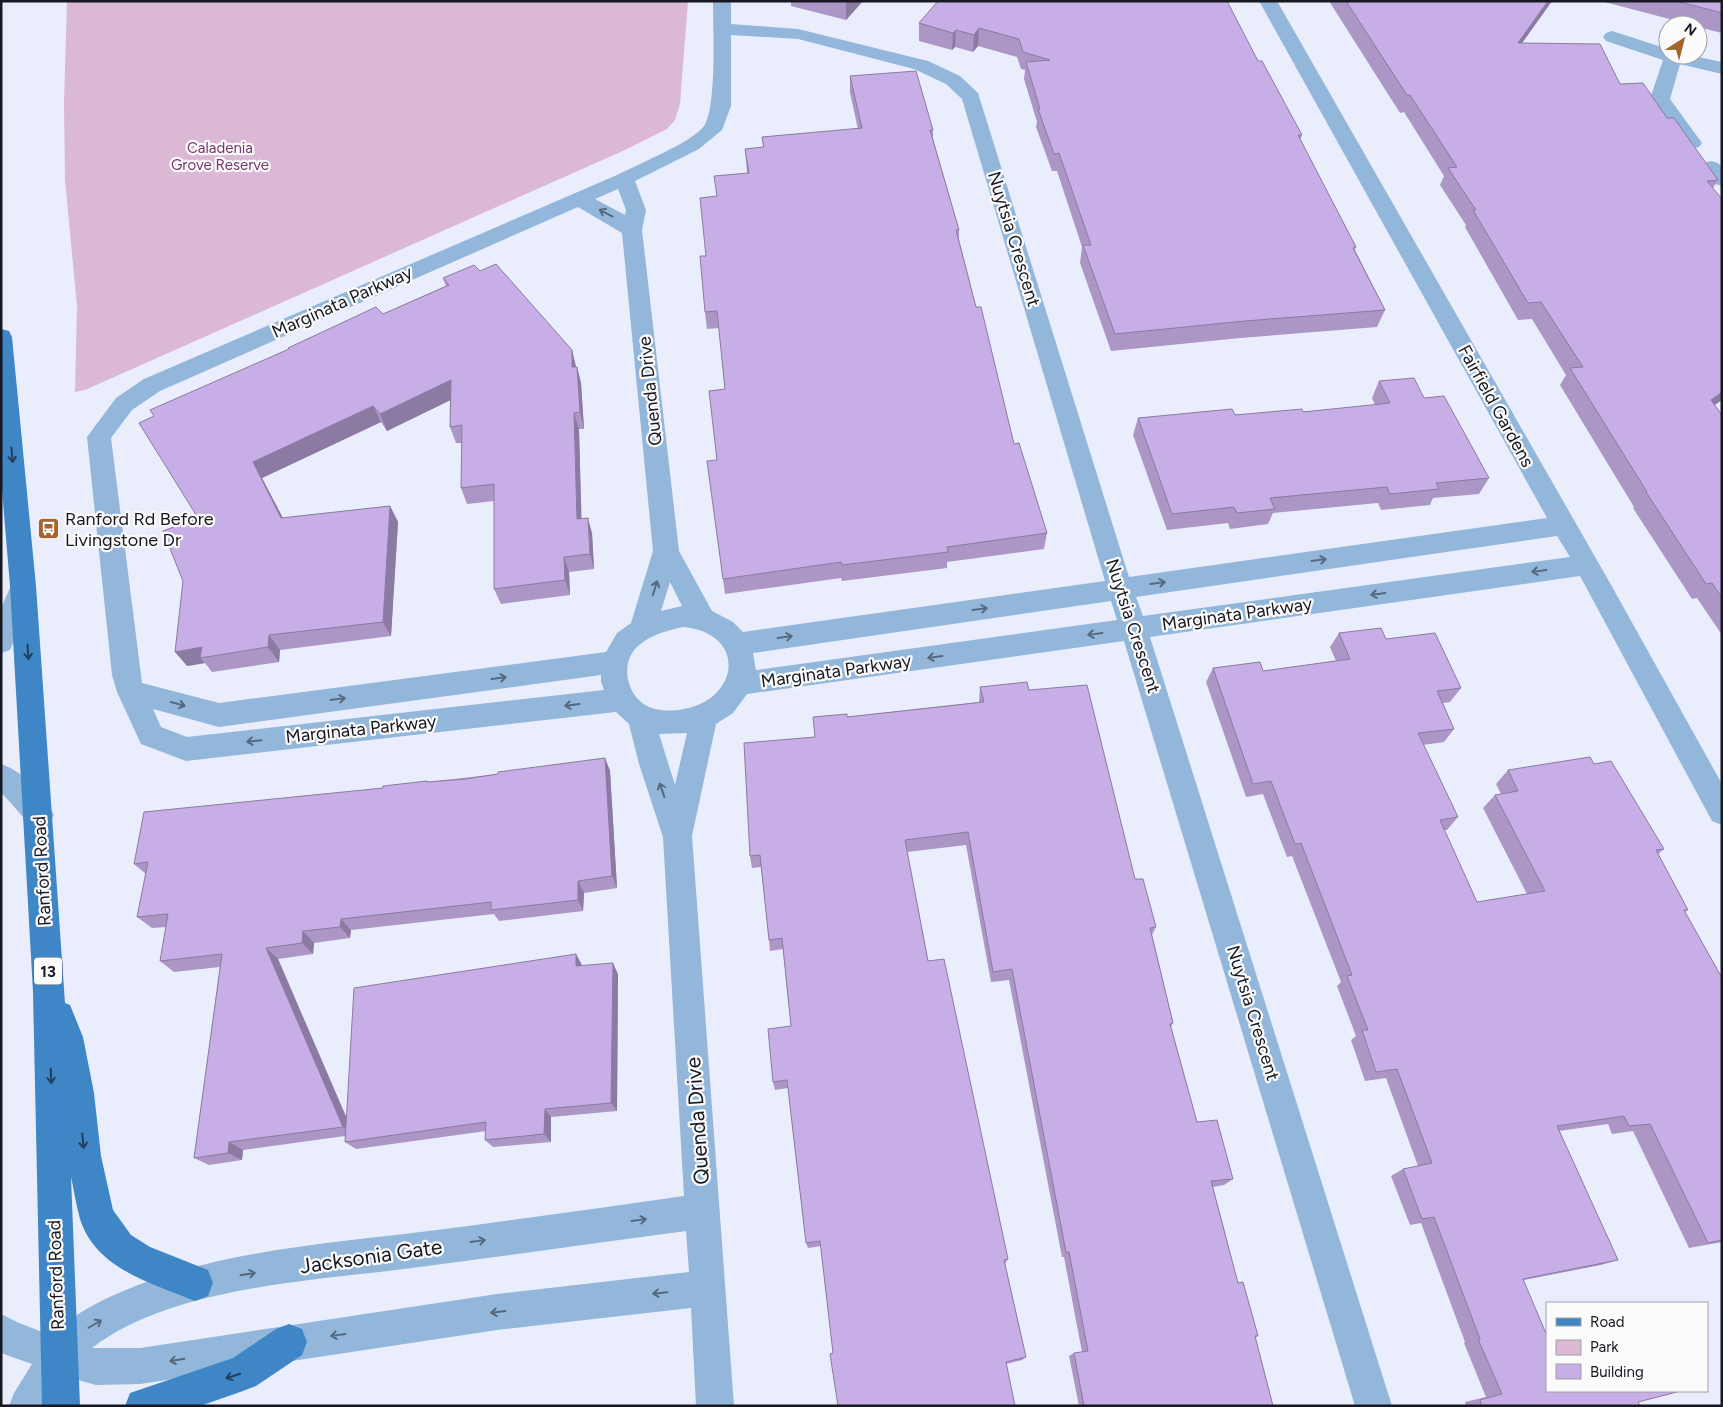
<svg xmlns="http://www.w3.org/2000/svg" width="1723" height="1407" viewBox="0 0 1723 1407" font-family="Figtree,sans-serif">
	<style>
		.green { fill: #dbb9d4 }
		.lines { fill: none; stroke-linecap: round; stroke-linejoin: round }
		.minor { fill: #93b7db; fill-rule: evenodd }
		.major { fill: #3f86c6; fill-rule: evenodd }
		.wall { fill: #ab96c6 }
		.shaded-wall { fill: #8b7aa1 }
		.building { fill: #c7aee6; stroke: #8b7aa1 }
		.oneway { stroke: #55687e }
		.oneway2 { stroke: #253e5b }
		.labels { text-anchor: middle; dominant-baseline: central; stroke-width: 4.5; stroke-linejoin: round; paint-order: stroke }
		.far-park-label { font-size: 15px; fill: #75366b; stroke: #fbfbfb }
		.shield { fill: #fbfbfb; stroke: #5b5c62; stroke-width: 1 }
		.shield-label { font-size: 16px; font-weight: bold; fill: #171821 }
		.street-label { font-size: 18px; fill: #171821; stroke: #fbfbfb }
		.poi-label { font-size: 18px; fill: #171821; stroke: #fbfbfb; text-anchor: start }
		.near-street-label { font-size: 21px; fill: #171821; stroke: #fbfbfb }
	</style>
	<rect width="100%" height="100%" fill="#eaedfc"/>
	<polygon class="green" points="67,1 688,1 680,104 675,120 667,129 625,150 85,390 75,392 77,306 65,180 64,102"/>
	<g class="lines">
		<g class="minor">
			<path d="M713,1H731V24L798,29L928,61L960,76L978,93L1129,577L1547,518L1259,1H1277L1610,583L1722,784V825L1712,821L1580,576L1150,637L1392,1406H1355L1124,641L747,694L733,713L716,724L692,836L734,1406H696L691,1308L497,1330L140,1384L96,1385L67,1377L48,1406H9L14,1393L32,1364L1,1353V1314L19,1323L53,1336C74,1312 104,1299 133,1287C230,1249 334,1243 437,1230C519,1219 602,1208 684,1196L663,837L639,764L629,724L616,712L186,761L141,744L117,692L112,675L87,437L116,398L144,379L617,175C636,165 693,142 704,126C717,106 713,28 713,1ZM731,35L798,39L914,69L946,84L962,99L1105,581L743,632L733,622L712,611L679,551L642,230L646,210L635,181L699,149L722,130L731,106ZM618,189L626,210L625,215L595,199ZM578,207L622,233L653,551L631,623L617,633L606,652L219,703L142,683L111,438L132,410L160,391ZM1557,536L1570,557L1143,616L1136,597ZM670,582L682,606L661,611ZM1111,601L1117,620L756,670L753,653ZM683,627C749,633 740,703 678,710C669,711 662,711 652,708C629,701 619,668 635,649C648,635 666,631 683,627ZM601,675V682L604,690L187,737L161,727L153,709L219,727ZM687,733L675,785L659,734ZM686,1231L689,1272L497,1294L140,1348H92C173,1286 314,1281 412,1268C504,1256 595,1243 686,1231Z"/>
			<polygon points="1612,31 1668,49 1668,55 1689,55 1722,62 1722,74 1680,64 1670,99 1702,143 1699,147 1692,149 1685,147 1650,99 1663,60 1606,41 1603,37 1606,33"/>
			<polygon points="1711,161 1718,163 1722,167 1722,186 1715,184 1701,167 1704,163"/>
			<polygon points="23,576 32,579 36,586 10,650 1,653 1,608 14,579"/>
			<path d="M1,764C24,772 43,793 54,815L49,824L39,828C23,822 15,805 1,793Z"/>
		</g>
		<g class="major">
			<path d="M1,329L9,331L12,337L36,586L65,1003L70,1005L83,1037L94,1093L101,1156L113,1210L131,1235L150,1247L208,1270L213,1283L208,1296L195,1301C151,1283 96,1269 80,1219C76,1205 74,1190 71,1177L80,1406H42L33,992L10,586L1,478Z"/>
			<polygon points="289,1324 302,1329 307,1342 302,1355 256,1386 243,1391 200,1406 125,1406 130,1393 233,1358 276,1329"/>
		</g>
	</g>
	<g class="wall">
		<polygon points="791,1 863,1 846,20 791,6"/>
		<polygon points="938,1 1258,61 1302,135 1300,140 1356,247 1355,250 1385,310 1377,327 1240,338 1111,351 1080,263 1082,247 1057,171 1052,171 1036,127 1037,122 1024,79 1025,70 1021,69 1017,57 978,46 973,52 955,47 952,50 919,41 919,23"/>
		<polygon points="1329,1 1552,1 1522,43 1620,84 1667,118 1718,180 1713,188 1715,405 1722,415 1722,635 1697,598 1692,599 1633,508 1634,507 1560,385 1566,375 1532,319 1518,320 1465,227 1466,225 1440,185 1444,176 1404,112 1400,113"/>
		<polygon points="1601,1 1722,1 1722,33 1698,27 1698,25 1692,25"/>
		<polygon points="850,76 933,130 933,139 959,230 959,240 976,307 1014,444 1047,533 1044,549 947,562 947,568 842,581 841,578 725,594 723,579 717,460 725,389 719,328 707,329 705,312 706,256 716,196 747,173 745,149 763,147 762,137 858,129 850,93"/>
		<polygon points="480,271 572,350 576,367 577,367 581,383 584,429 579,429 581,518 592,533 594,569 569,572 570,595 501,604 494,589 494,501 467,504 461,488 462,443 456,443 450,427 450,400 387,431 381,422 262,478 283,518 390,506 398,522 391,636 280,650 279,662 212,672 205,663 187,666 198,518 154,416 446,286 443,278"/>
		<polygon points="1379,381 1424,398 1489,478 1479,494 1433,498 1430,505 1381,510 1378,503 1273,513 1268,524 1230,529 1228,523 1167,530 1133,435 1138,418 1303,412 1375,405 1372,398"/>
		<polygon points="1339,633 1386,639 1461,688 1450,702 1443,703 1454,729 1444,742 1423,745 1458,817 1447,830 1444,830 1477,902 1527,894 1483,808 1495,795 1501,794 1496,784 1508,770 1594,764 1664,849 1658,854 1688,910 1685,912 1722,978 1722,1242 1689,1248 1633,1131 1612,1134 1608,1124 1559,1131 1618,1260 1601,1265 1524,1280 1547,1391 1638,1402 1640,1406 1466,1406 1465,1402 1486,1397 1464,1343 1465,1342 1421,1223 1410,1225 1391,1176 1403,1169 1418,1166 1386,1078 1365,1081 1351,1040 1356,1036 1337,986 1341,982 1292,856 1287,857 1263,794 1246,797 1206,682 1213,668 1263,671 1336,661 1330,647"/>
		<polygon points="980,687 1029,690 1135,879 1156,927 1152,935 1173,1023 1171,1027 1197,1122 1233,1179 1224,1185 1213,1187 1238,1283 1258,1336 1255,1337 1273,1406 1079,1406 1069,1356 1074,1353 1082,1352 1064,1257 1062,1257 1009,980 991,982 966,845 907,852 928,961 1008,1259 1005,1264 1026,1357 1022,1360 1006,1364 833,1353 821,1246 808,1248 806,1243 788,1088 775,1090 773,1082 791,1026 783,949 770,951 769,940 761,867 752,868 750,856 847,717 979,702"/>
		<polygon points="605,758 610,771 617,888 584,893 583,911 499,921 494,914 351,930 350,938 314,943 313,954 278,959 346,1117 576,954 582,966 618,974 617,1111 551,1117 551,1142 493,1147 485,1140 486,1131 356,1149 345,1142 345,1136 243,1150 242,1160 209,1165 194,1158 220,967 174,972 160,961 166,927 152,928 137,917 146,874 134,864 383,788 427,781 428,782 498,774"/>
	</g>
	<g class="shaded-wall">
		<polygon points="847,1 863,1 846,20 846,3"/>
		<polygon points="1548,1 1552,1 1510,60 1518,43"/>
		<polygon points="979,28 978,46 973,52 974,35"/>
		<polygon points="956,30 955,47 952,50 953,33"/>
		<polygon points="572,350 576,367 572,367"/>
		<polygon points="577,367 581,383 584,429 580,412"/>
		<polygon points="451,380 457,397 387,431 380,414"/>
		<polygon points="1722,392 1722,400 1698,417 1711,400"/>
		<polygon points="373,406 381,422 262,478 291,534 281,518 253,462"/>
		<polygon points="574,413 579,429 582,535 577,519"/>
		<polygon points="390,506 398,522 391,636 383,622"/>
		<polygon points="588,518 592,533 594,569 590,554"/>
		<polygon points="564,557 569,572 570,595 565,580"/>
		<polygon points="269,635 280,650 279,662 268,647"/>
		<polygon points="202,647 200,658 205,663 187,666 175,652"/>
		<polygon points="605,758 610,771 617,888 612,876"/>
		<polygon points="578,881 584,893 583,911 578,900"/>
		<polygon points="341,919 351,930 350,938 340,927"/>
		<polygon points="303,931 314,943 313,954 302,943"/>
		<polygon points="266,948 278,959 354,1135 343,1127"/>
		<polygon points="576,954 582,965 581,977 576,966"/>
		<polygon points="613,963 618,974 617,1111 611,1103"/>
		<polygon points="545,1109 551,1117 551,1142 544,1134"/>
		<polygon points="229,1142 243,1150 242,1160 228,1153"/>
	</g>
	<g class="building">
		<polygon points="938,1 1227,1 1258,61 1262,61 1302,135 1298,135 1356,247 1353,248 1385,310 1245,321 1115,334 1083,245 1091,245 1059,153 1054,154 1038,109 1040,109 1026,62 1050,60 1023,52 1019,39 979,28 974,35 956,30 953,33 919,23"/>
		<polygon points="1346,1 1548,1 1518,43 1600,44 1620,84 1643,83 1667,118 1674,118 1718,180 1707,181 1722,199 1722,392 1711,400 1722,415 1722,598 1712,583 1706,584 1646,492 1647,492 1570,368 1583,367 1541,302 1528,303 1473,210 1476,210 1448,168 1457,167 1410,95 1407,95"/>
		<polygon points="1676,1 1722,1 1722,13"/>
		<polygon points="916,71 933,130 930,130 959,230 956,230 976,307 981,307 1014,444 1019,443 1047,533 947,547 948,552 842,565 841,562 723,579 707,461 717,460 709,391 725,389 717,311 705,312 700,256 706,256 700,198 717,196 714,176 749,173 745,149 764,147 762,137 862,128 850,76"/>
		<polygon points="496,264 572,350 572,367 577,367 580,412 574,413 577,519 588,518 590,554 564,557 565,580 494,589 494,484 461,488 462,425 450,427 451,380 380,414 373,406 253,462 281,518 390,506 383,622 269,635 268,647 200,658 202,647 175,652 183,581 163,531 198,518 139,423 154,416 150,410 289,349 288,348 376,307 383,314 449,285 443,278 474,265 480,271"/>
		<polygon points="1414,378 1424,398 1444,396 1489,478 1436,483 1439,489 1390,494 1387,487 1270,498 1275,509 1237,513 1234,507 1172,514 1138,418 1232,409 1235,415 1302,409 1303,412 1390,403 1379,381"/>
		<polygon points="1381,628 1386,639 1435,633 1461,688 1437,691 1454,729 1418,733 1458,817 1440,820 1477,902 1545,891 1495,795 1518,791 1508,770 1590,757 1594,764 1611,761 1664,849 1656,850 1688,910 1684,910 1722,978 1722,1240 1708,1243 1650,1124 1629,1126 1624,1116 1557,1126 1618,1260 1523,1279 1547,1336 1547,1391 1676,1391 1677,1392 1638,1402 1640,1406 1482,1406 1480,1400 1502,1394 1478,1339 1480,1339 1434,1217 1422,1219 1403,1169 1432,1163 1397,1069 1376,1072 1362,1030 1368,1030 1347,976 1352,975 1301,843 1295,844 1271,781 1253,784 1213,668 1260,662 1263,671 1350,659 1339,633"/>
		<polygon points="1027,682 1029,690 1087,685 1135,879 1143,879 1156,927 1150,928 1173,1023 1170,1024 1197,1122 1217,1120 1233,1179 1211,1181 1238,1283 1243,1282 1258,1336 1255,1336 1273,1406 1084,1406 1074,1353 1088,1351 1069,1252 1066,1252 1012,969 993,972 968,832 905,840 928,961 944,959 1008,1259 1004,1260 1026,1357 1006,1362 1015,1406 838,1406 830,1354 833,1353 820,1241 806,1243 787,1080 773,1082 768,1029 791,1026 782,938 769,940 760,855 750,856 744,743 815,737 813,717 847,714 847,717 984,702 980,687"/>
		<polygon points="605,758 612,876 578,881 578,900 491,910 491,902 341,919 340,927 303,931 302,943 266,948 343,1127 229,1142 228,1153 194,1158 222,954 160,961 168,914 137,917 148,862 134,864 144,812 383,788 383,786 427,781 427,782 465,779 498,774 498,772"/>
		<polygon points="576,954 576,966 613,963 611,1103 545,1109 544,1134 485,1140 486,1122 345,1142 354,988"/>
	</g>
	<defs><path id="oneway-shaft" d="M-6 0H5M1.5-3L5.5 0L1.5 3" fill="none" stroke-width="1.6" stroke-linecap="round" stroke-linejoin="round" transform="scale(1.25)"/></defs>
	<g class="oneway">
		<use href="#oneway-shaft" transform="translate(606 213) rotate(-152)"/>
		<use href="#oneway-shaft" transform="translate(1319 560) rotate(-8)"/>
		<use href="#oneway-shaft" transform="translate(1539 571) rotate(172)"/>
		<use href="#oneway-shaft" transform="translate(1158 583) rotate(-8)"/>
		<use href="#oneway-shaft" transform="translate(655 588) rotate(-73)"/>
		<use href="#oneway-shaft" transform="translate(1378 594) rotate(172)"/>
		<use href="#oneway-shaft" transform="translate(980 609) rotate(-8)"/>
		<use href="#oneway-shaft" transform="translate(1095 634) rotate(172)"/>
		<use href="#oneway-shaft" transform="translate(785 637) rotate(-8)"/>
		<use href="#oneway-shaft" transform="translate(935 657) rotate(172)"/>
		<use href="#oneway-shaft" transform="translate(499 678) rotate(-8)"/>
		<use href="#oneway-shaft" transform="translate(338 699) rotate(-8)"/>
		<use href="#oneway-shaft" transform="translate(178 704) rotate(15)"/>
		<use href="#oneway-shaft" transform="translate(572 705) rotate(173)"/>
		<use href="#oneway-shaft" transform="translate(254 741) rotate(174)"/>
		<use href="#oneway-shaft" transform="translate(662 790) rotate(-109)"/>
		<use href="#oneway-shaft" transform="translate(639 1220) rotate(-8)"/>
		<use href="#oneway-shaft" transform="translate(478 1241) rotate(-8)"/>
		<use href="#oneway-shaft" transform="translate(248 1274) rotate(-10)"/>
		<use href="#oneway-shaft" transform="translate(660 1293) rotate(174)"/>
		<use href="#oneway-shaft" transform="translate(498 1312) rotate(173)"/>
		<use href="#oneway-shaft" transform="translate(95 1324) rotate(-30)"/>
		<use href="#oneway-shaft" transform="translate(338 1335) rotate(172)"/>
		<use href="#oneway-shaft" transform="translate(177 1360) rotate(171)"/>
	</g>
	<g class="oneway2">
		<use href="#oneway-shaft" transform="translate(12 455) rotate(85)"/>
		<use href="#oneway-shaft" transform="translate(28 652) rotate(86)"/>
		<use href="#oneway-shaft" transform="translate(51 1076) rotate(88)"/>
		<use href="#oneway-shaft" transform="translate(83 1141) rotate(84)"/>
		<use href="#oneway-shaft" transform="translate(233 1376) rotate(162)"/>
	</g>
	<defs>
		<symbol id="bus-square" viewBox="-11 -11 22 22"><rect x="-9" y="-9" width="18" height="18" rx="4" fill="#a4642d" stroke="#fbfbfb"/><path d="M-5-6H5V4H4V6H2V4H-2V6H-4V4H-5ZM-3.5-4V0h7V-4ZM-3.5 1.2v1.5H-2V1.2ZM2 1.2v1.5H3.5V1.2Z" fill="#fff"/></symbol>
	</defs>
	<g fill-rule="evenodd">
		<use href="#bus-square" x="36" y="516" width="25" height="25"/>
	</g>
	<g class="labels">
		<g class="far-park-label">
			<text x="220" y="148">Caladenia<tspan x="220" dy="17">Grove Reserve</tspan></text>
		</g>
		<rect class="shield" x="34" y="957.5" width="28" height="27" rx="4"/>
		<g class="shield-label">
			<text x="48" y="971">13</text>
		</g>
		<g class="street-label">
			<text transform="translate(1014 239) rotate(73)">Nuytsia Crescent</text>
			<text transform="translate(342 302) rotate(-24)">Marginata Parkway</text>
			<text transform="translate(650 391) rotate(-96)">Quenda Drive</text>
			<text transform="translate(1496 406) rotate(61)">Fairfield Gardens</text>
			<text transform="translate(1237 614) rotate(-8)">Marginata Parkway</text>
			<text transform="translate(1133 626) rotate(72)">Nuytsia Crescent</text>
			<text transform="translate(836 671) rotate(-8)">Marginata Parkway</text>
			<text transform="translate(361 729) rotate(-6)">Marginata Parkway</text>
			<text transform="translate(42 871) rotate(-93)">Ranford Road</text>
			<text transform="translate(1253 1013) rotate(73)">Nuytsia Crescent</text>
			<text transform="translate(56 1275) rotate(-92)">Ranford Road</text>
		</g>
		<g class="poi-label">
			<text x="65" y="519">Ranford Rd Before<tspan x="65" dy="21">Livingstone Dr</tspan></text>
		</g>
		<g class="near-street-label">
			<text transform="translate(697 1121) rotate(-94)">Quenda Drive</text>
			<text transform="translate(371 1256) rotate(-8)">Jacksonia Gate</text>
		</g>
	</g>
	<rect width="1723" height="1407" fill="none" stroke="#171821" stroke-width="5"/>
	<rect x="1546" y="1302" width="162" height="90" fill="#fbfbfb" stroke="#a0a0a4"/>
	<rect x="1556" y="1318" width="25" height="8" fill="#3f86c6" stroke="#a0a0a4"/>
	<text x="1590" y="1327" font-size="15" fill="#171821">Road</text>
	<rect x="1556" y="1340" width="25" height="15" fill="#dbb9d4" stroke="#a0a0a4"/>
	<text x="1590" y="1352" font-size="15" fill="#171821">Park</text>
	<rect x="1556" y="1364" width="25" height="15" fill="#c7aee6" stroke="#a0a0a4"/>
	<text x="1590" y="1377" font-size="15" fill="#171821">Building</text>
	<g transform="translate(1683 40) rotate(36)"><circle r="24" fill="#fbfbfb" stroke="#a0a0a4"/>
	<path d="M0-4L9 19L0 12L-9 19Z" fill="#a4642d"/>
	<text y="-8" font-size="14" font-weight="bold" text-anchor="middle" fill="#171821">N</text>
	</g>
</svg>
